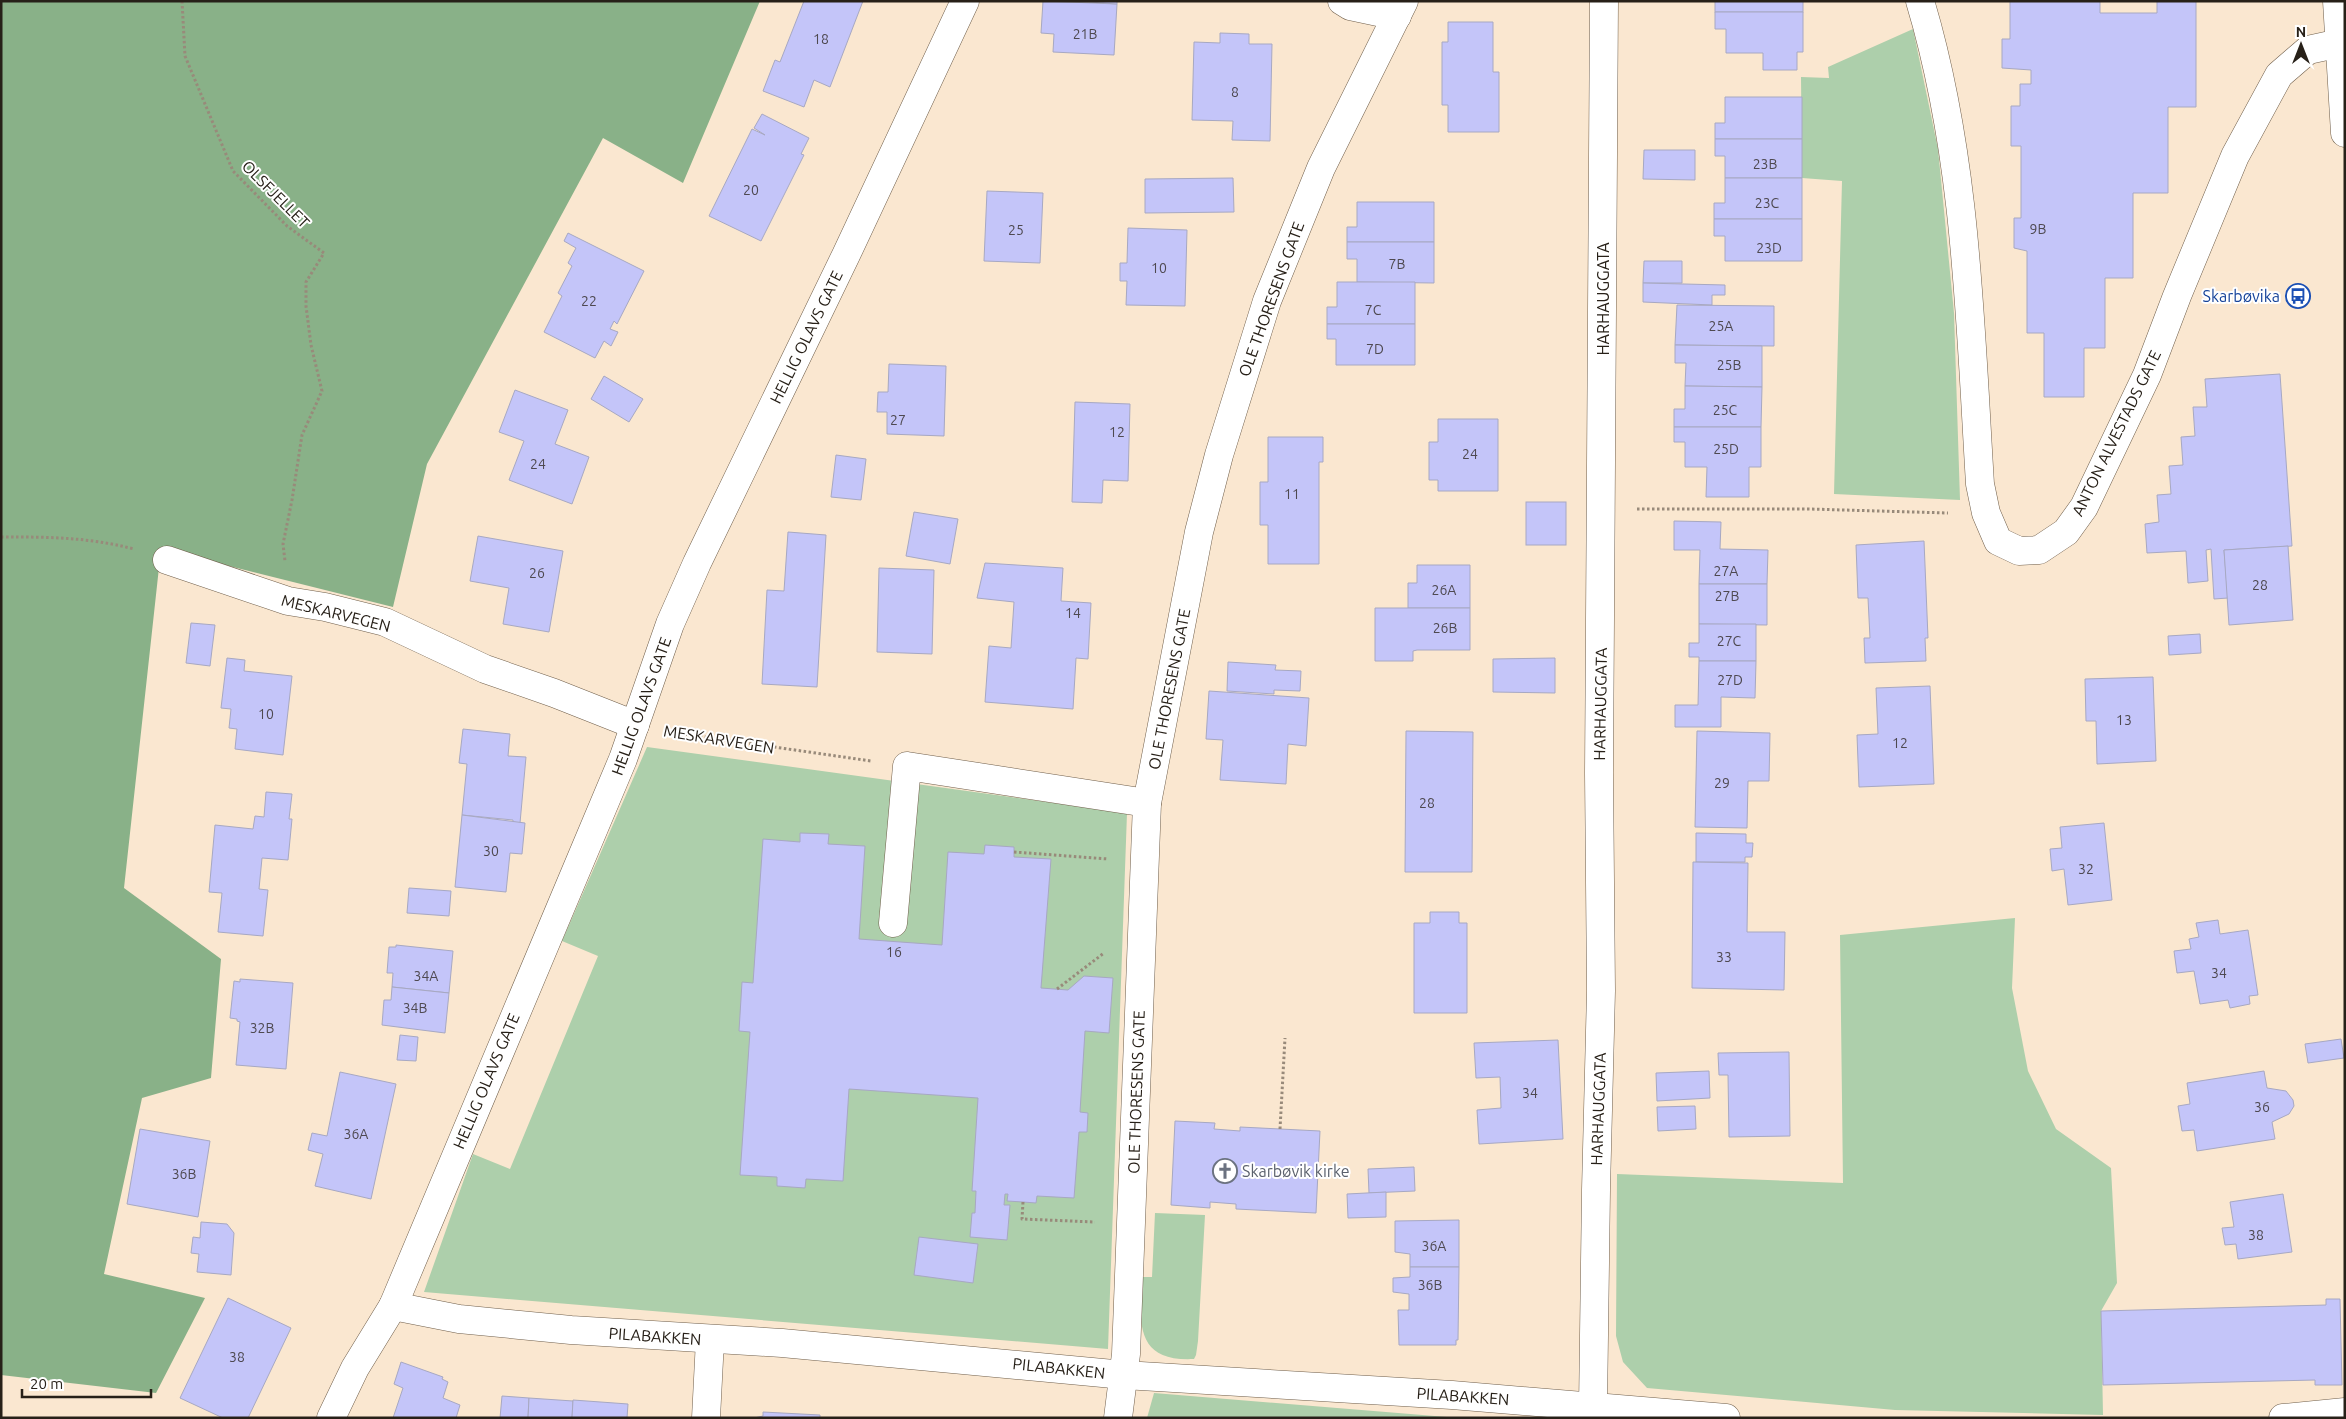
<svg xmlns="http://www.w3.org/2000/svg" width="2346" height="1419" viewBox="0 0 2346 1419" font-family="Ubuntu,sans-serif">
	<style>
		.green { fill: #adcfab }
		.forest { fill: #89b188 }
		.building { fill: #c4c5f9; stroke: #a7a8c2 }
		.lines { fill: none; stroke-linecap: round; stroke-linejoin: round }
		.minor-casing { stroke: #705f4b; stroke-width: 29 }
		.major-casing { stroke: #705f4b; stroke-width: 29 }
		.path { stroke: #988a7a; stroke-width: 3; stroke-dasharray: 2.5 2.5; stroke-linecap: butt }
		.minor { stroke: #fff; stroke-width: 28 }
		.major { stroke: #fff; stroke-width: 28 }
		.labels { text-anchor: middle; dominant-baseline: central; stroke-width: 4; stroke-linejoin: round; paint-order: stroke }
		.number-label { font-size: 14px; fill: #4e4950 }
		.street-label { font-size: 16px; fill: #272018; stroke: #fff }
		.transit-label { font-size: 16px; fill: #164399; stroke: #fff; text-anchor: end }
		.worship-label { font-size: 16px; fill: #5b616d; stroke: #fff; text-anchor: start }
	</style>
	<rect width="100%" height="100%" fill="#fae7d0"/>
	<g class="green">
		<polygon points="1913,29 1938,149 1954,313 1960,500 1834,494 1842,181 1802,178 1801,77 1829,78 1828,67"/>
		<polygon points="647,747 1127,813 1108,1349 424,1292 473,1154 510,1169 598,956 562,941"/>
		<polygon points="2015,918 2012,988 2028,1071 2056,1129 2111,1168 2117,1283 2101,1311 2103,1415 1895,1410 1647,1388 1623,1362 1616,1336 1617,1174 1843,1183 1840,935"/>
		<path d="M1155,1213L1205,1215L1198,1341L1196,1355L1194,1359C1134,1362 1140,1322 1141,1277H1152Z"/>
		<polygon points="1154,1393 1459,1418 1147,1418"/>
	</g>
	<polygon class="forest" points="1,1 760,1 683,183 603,138 427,464 393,607 161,549 124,888 221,959 211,1078 142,1098 104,1274 205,1298 156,1393 1,1375"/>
	<g class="building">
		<polygon points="804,1 863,1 830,87 814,80 804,107 763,91 775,60 780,62"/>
		<polygon points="1043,1 1117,4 1114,55 1053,52 1054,34 1041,33"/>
		<polygon points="1075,1 1117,1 1117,4"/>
		<rect x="1715" y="1" width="88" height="11"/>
		<polygon points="2010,1 2100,1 2100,13 2157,13 2157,1 2196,1 2196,107 2168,107 2168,193 2133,193 2133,278 2105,278 2105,348 2084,348 2084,397 2044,397 2044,333 2027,333 2027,251 2014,248 2014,218 2021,218 2021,146 2011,146 2011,106 2020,106 2020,84 2031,84 2031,70 2002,68 2002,39 2010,39"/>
		<polygon points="1715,12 1803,12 1803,52 1797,52 1797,70 1763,70 1763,53 1726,53 1726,29 1715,29"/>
		<polygon points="1448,22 1493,22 1493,72 1499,72 1499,132 1448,132 1448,105 1442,105 1442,42 1448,42"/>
		<polygon points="1220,33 1249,34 1249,44 1272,44 1270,141 1232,140 1233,121 1192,120 1194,42 1220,43"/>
		<polygon points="1725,97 1802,97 1802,139 1715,139 1715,123 1725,123"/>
		<polygon points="762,114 809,138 801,154 804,155 761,241 709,216 752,129 765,135 754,128"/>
		<polygon points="1715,139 1802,139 1802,178 1725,178 1725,156 1715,156"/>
		<polygon points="1644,150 1695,150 1695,180 1643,179"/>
		<polygon points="1233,178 1234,212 1145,213 1145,179"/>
		<polygon points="1725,178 1802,178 1802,219 1714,219 1714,203 1725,203"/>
		<polygon points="987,191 1043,193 1040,263 984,261"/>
		<polygon points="1357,202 1434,202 1434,242 1347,242 1347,227 1357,227"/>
		<polygon points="1714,219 1802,219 1802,261 1725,261 1725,236 1714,236"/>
		<polygon points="1128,228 1187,230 1185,306 1126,305 1127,281 1120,281 1120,263 1127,263"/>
		<polygon points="568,233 644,271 617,324 614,321 610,329 618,332 611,346 604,341 595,358 544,332 562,296 558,293 572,266 568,263 576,248 564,241"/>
		<polygon points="1347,242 1434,242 1434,283 1357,282 1357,259 1347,259"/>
		<polygon points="1644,261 1682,261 1682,283 1643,283"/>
		<polygon points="1337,282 1415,282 1415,324 1327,324 1327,307 1337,307"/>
		<polygon points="1643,283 1725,285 1725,295 1712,295 1712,305 1643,302"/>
		<polygon points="1677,305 1774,306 1774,346 1675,345"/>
		<polygon points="1327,324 1415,324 1415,365 1336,365 1336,339 1327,339"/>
		<polygon points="1675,345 1762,346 1762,387 1685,386 1686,363 1675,363"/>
		<polygon points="889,364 946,366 944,436 887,434 887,412 877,412 878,392 888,392"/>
		<polygon points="2280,374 2292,546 2224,550 2228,598 2214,599 2211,549 2206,550 2208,581 2188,583 2186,551 2147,553 2145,524 2159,522 2157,495 2171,494 2169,466 2183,465 2181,437 2195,436 2193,407 2207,407 2205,379"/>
		<polygon points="604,376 643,399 629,422 591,399"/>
		<polygon points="1685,386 1762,387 1761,427 1674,427 1674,409 1685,409"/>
		<polygon points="515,390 568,410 555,444 589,457 572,504 509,480 524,441 499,432"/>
		<polygon points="1075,402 1130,404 1128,481 1103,480 1102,503 1072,502"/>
		<polygon points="1438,419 1498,419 1498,491 1438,491 1438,480 1429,480 1429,442 1438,442"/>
		<polygon points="1674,427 1761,427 1761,467 1749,467 1749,497 1706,497 1707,467 1685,467 1685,442 1674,442"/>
		<polygon points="1268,437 1323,437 1323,462 1319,462 1319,564 1268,564 1268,525 1260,525 1260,482 1268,482"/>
		<polygon points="836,455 866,459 861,500 831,497"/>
		<rect x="1526" y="502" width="40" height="43"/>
		<polygon points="914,512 958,519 950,564 906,556"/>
		<polygon points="1674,521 1721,522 1720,549 1768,550 1767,584 1699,584 1700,550 1674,550"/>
		<polygon points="788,532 826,535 817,687 762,684 767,590 784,591"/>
		<polygon points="478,536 563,551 549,632 503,624 509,588 470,581"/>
		<polygon points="1924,541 1928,638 1925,638 1926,661 1865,663 1864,638 1870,638 1868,598 1858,598 1856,545"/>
		<polygon points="2288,546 2293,620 2229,625 2224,550"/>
		<polygon points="985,563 1063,568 1061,601 1091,603 1088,659 1076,658 1073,709 985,702 989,646 1011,648 1014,602 977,598"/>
		<polygon points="1417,565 1470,565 1470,608 1408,608 1408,583 1417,583"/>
		<polygon points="879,568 934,570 932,654 877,652"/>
		<polygon points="1699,584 1767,584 1767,625 1699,624"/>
		<polygon points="1375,608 1470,608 1470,650 1417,650 1413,651 1413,661 1375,661"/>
		<polygon points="191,623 215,625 210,666 186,663"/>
		<polygon points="1699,624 1756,624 1756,661 1699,661 1699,657 1689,657 1689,643 1699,643"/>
		<polygon points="2200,634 2201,653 2169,655 2168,636"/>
		<polygon points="227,658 245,660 244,671 292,676 283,755 235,749 237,729 229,728 231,709 221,708"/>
		<polygon points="1555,658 1555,693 1493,692 1493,659"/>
		<polygon points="1699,661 1756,661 1755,698 1721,697 1721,727 1675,727 1675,705 1698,705"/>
		<polygon points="1228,662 1276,665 1275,670 1301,671 1300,691 1274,690 1274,694 1227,691"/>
		<polygon points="2153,677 2156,761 2097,764 2096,721 2086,721 2085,679"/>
		<polygon points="1930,686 1934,784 1859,787 1857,735 1878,734 1876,688"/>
		<polygon points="1209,691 1309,698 1306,746 1288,744 1286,784 1220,780 1223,740 1206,739"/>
		<polygon points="463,729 510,734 508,756 526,757 520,823 513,822 513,820 462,815 467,764 459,763"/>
		<polygon points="1406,731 1473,732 1472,872 1405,872"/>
		<polygon points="1697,731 1770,733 1769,781 1748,781 1747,828 1695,827"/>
		<polygon points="266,792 292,794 289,819 292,819 288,860 262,858 259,889 268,890 263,936 218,932 222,893 209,892 215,825 253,829 255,816 264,817"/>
		<polygon points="462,815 525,823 522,854 510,853 506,892 455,887"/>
		<polygon points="2104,823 2112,900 2068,905 2064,869 2052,871 2050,849 2062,848 2060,827"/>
		<polygon points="800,833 829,834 828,844 865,846 859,939 942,945 948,852 984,854 985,845 1014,847 1014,857 1051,859 1041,988 1068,990 1084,976 1113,978 1109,1033 1085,1031 1080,1112 1088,1113 1087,1132 1079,1132 1074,1198 1037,1196 1036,1203 1023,1202 1007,1201 1008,1194 1005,1194 1004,1205 1010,1205 1007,1240 970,1237 972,1213 975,1213 976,1191 972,1191 978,1098 849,1089 843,1181 806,1179 805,1188 777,1186 777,1177 740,1175 750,1032 739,1031 742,982 753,983 763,839 800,842"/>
		<polygon points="1696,833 1746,834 1746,843 1753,843 1752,857 1745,857 1745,862 1696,862"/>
		<polygon points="1693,862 1748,863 1747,932 1785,932 1784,990 1692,988"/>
		<polygon points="409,888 451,891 449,916 407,913"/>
		<polygon points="1430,912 1459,912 1459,923 1467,923 1467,1013 1414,1013 1414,923 1430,923"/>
		<polygon points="2218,920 2220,934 2248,930 2258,995 2249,996 2250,1004 2230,1008 2228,1000 2200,1004 2194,971 2177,973 2174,951 2191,949 2189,939 2199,937 2196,923"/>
		<polygon points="396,945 453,951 449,993 392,987 393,973 387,973 389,947 396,947"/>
		<polygon points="240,979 293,983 286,1069 236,1065 240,1022 237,1021 237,1019 230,1018 234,981 240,982"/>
		<polygon points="392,987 449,993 445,1033 382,1025 384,1000 391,1000"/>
		<polygon points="400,1035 418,1037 416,1061 397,1060"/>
		<polygon points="2341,1039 2344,1058 2308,1063 2305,1044"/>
		<polygon points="1558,1040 1563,1139 1479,1144 1477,1110 1501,1108 1500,1077 1476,1078 1474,1043"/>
		<polygon points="1789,1052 1790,1136 1729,1137 1728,1075 1719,1075 1718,1053"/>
		<polygon points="1709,1071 1710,1098 1657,1101 1656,1073"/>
		<polygon points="2264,1071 2267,1088 2286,1091 2293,1100 2294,1106 2289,1114 2272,1122 2275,1139 2197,1151 2194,1130 2182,1131 2178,1106 2190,1104 2187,1083"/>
		<polygon points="340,1072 396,1084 371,1199 315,1186 323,1154 308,1150 312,1133 327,1136"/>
		<polygon points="1695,1106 1696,1129 1658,1131 1657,1107"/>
		<polygon points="1175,1121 1215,1123 1214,1129 1240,1131 1240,1127 1320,1131 1316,1213 1236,1209 1236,1204 1210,1202 1210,1208 1171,1205"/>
		<polygon points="140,1129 210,1141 198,1217 127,1204"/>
		<polygon points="1414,1167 1415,1191 1369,1193 1368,1169"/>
		<polygon points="1386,1192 1386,1217 1348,1218 1347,1194"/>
		<polygon points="2283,1194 2292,1252 2238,1259 2236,1244 2225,1245 2222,1228 2234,1227 2230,1202"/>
		<polygon points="1459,1220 1459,1267 1410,1267 1410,1254 1395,1252 1395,1221"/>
		<polygon points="201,1222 227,1224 234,1233 231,1275 197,1272 199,1254 191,1253 193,1237 200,1238"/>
		<polygon points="919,1237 978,1244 973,1283 914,1275"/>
		<polygon points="1410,1267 1459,1267 1458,1340 1456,1340 1456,1345 1399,1345 1398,1310 1409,1310 1409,1294 1393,1292 1393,1278 1410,1277"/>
		<polygon points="228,1298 291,1328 248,1418 223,1418 180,1398"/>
		<polygon points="2326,1299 2340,1299 2342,1385 2315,1385 2315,1380 2103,1385 2101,1311 2326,1305"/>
		<polygon points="401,1362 443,1377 442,1379 448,1382 443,1398 460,1405 456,1418 393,1418 403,1388 394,1384"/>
		<polygon points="502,1396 529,1398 528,1418 500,1418"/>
		<polygon points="529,1398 573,1401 572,1418 528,1418"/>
		<polygon points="573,1400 628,1404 627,1418 572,1418"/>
		<polygon points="763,1412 820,1415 820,1418 754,1418 763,1416"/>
	</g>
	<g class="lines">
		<defs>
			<g id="minor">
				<polyline points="1342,1 1350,6 1397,16"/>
				<path d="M1920,1C1967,157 1970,322 1980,484L1986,513L1998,541L2019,551L2039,550L2066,532L2084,507L2147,375L2177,296L2235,156L2279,75L2308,50L2340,43"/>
				<polyline points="167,560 288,601 325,607 385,622 485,669 554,693 635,725"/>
				<polyline points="893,923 907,766 1147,803"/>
				<polyline points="393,1306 459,1319 571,1330 782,1343 1124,1375 1452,1395 1726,1418"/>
				<polyline points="1593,1408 1596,1190 1601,991 1599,773 1604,1"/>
				<polyline points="331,1418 355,1368 393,1306 623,759 670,624 697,563 846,255 965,1"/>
				<polyline points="706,1418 710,1340"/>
				<polyline points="1118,1418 1126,1354 1147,803 1199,532 1219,455 1267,301 1321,168 1404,1"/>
				<polyline points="2283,1418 2345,1412"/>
			</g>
			<polyline id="major" points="2337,1 2345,133"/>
		</defs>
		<use href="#minor" class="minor-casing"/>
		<use href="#major" class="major-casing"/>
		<g class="path">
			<polyline points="182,1 185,56 233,171 287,226 324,253 306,282 306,306 311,345 322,391 302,435 292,500 283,544 285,561"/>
			<polyline points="1637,509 1809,509 1948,513"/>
			<path d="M1,537C49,537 87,537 134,549"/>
			<polyline points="670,732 871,761"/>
			<polyline points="1014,852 1108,859"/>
			<polyline points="1057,989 1104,953"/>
			<polyline points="1280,1129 1285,1038"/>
			<polyline points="1023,1202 1022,1219 1095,1222"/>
		</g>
		<use href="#minor" class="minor"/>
		<use href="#major" class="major"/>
	</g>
	<defs>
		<symbol id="bus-ring" viewBox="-11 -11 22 22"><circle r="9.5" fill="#fff" stroke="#1a4fb4" stroke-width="1.5"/><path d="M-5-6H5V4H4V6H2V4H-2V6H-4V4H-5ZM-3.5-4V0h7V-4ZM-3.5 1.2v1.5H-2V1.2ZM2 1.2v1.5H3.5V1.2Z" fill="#1a4fb4"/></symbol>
		<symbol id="church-ring" viewBox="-11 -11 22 22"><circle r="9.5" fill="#fff" stroke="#6b7280" stroke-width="1.5"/><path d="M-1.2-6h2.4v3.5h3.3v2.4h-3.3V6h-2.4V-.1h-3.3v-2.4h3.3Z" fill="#6b7280"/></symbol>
	</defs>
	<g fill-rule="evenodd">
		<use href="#bus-ring" x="2284" y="282" width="28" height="28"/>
		<use href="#church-ring" x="1211" y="1157" width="28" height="28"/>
	</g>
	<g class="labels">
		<g class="number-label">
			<text x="1085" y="34">21B</text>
			<text x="821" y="39">18</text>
			<text x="1235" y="92">8</text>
			<text x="1765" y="164">23B</text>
			<text x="751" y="190">20</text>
			<text x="1767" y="203">23C</text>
			<text x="2038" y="229">9B</text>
			<text x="1016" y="230">25</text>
			<text x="1769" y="248">23D</text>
			<text x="1397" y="264">7B</text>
			<text x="1159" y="268">10</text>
			<text x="589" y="301">22</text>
			<text x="1373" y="310">7C</text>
			<text x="1721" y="326">25A</text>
			<text x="1375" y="349">7D</text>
			<text x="1729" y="365">25B</text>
			<text x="1725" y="410">25C</text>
			<text x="898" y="420">27</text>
			<text x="1117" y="432">12</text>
			<text x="1726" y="449">25D</text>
			<text x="1470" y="454">24</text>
			<text x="538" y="464">24</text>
			<text x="1292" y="494">11</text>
			<text x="1726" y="571">27A</text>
			<text x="537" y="573">26</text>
			<text x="2260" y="585">28</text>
			<text x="1444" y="590">26A</text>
			<text x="1727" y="596">27B</text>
			<text x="1073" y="613">14</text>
			<text x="1445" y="628">26B</text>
			<text x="1729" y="641">27C</text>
			<text x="1730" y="680">27D</text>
			<text x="266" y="714">10</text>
			<text x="2124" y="720">13</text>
			<text x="1900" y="743">12</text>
			<text x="1722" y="783">29</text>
			<text x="1427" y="803">28</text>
			<text x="491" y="851">30</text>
			<text x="2086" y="869">32</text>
			<text x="894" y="952">16</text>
			<text x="1724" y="957">33</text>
			<text x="2219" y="973">34</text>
			<text x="426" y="976">34A</text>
			<text x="415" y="1008">34B</text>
			<text x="262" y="1028">32B</text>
			<text x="1530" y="1093">34</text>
			<text x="2262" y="1107">36</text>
			<text x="356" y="1134">36A</text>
			<text x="184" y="1174">36B</text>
			<text x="2256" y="1235">38</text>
			<text x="1434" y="1246">36A</text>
			<text x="1430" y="1285">36B</text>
			<text x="237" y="1357">38</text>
		</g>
		<g class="street-label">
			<text transform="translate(276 194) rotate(45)">OLSFJELLET</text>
			<text transform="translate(1271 299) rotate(-70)">OLE THORESENS GATE</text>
			<text transform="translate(1603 299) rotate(-90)">HARHAUGGATA</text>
			<text transform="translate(806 337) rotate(-64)">HELLIG OLAVS GATE</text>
			<text transform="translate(2116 433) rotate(-64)">ANTON ALVESTADS GATE</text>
			<text transform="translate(336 613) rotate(14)">MESKARVEGEN</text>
			<text transform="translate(1169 689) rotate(-79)">OLE THORESENS GATE</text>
			<text transform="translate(1600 704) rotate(-89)">HARHAUGGATA</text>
			<text transform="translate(641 706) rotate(-70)">HELLIG OLAVS GATE</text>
			<text transform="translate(719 739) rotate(9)">MESKARVEGEN</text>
			<text transform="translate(486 1081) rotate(-67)">HELLIG OLAVS GATE</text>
			<text transform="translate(1136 1092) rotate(-88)">OLE THORESENS GATE</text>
			<text transform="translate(1598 1109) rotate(-88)">HARHAUGGATA</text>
			<text transform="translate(655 1336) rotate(4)">PILABAKKEN</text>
			<text transform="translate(1059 1368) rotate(6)">PILABAKKEN</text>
			<text transform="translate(1463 1396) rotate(4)">PILABAKKEN</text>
		</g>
		<g class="transit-label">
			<text x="2280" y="296">Skarbøvika</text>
		</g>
		<g class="worship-label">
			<text x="1242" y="1171">Skarbøvik kirke</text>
		</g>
	</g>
	<rect width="2346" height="1419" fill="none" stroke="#272018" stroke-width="5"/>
	<g transform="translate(2301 45)" stroke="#ffffff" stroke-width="4" paint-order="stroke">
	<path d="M0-4L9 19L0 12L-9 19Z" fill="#272018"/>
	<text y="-8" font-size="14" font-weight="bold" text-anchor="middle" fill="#272018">N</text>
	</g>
	<path d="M22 1389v8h129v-8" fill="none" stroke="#272018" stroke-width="2.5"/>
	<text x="30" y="1389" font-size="15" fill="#272018" stroke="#ffffff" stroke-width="4" paint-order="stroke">20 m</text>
</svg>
